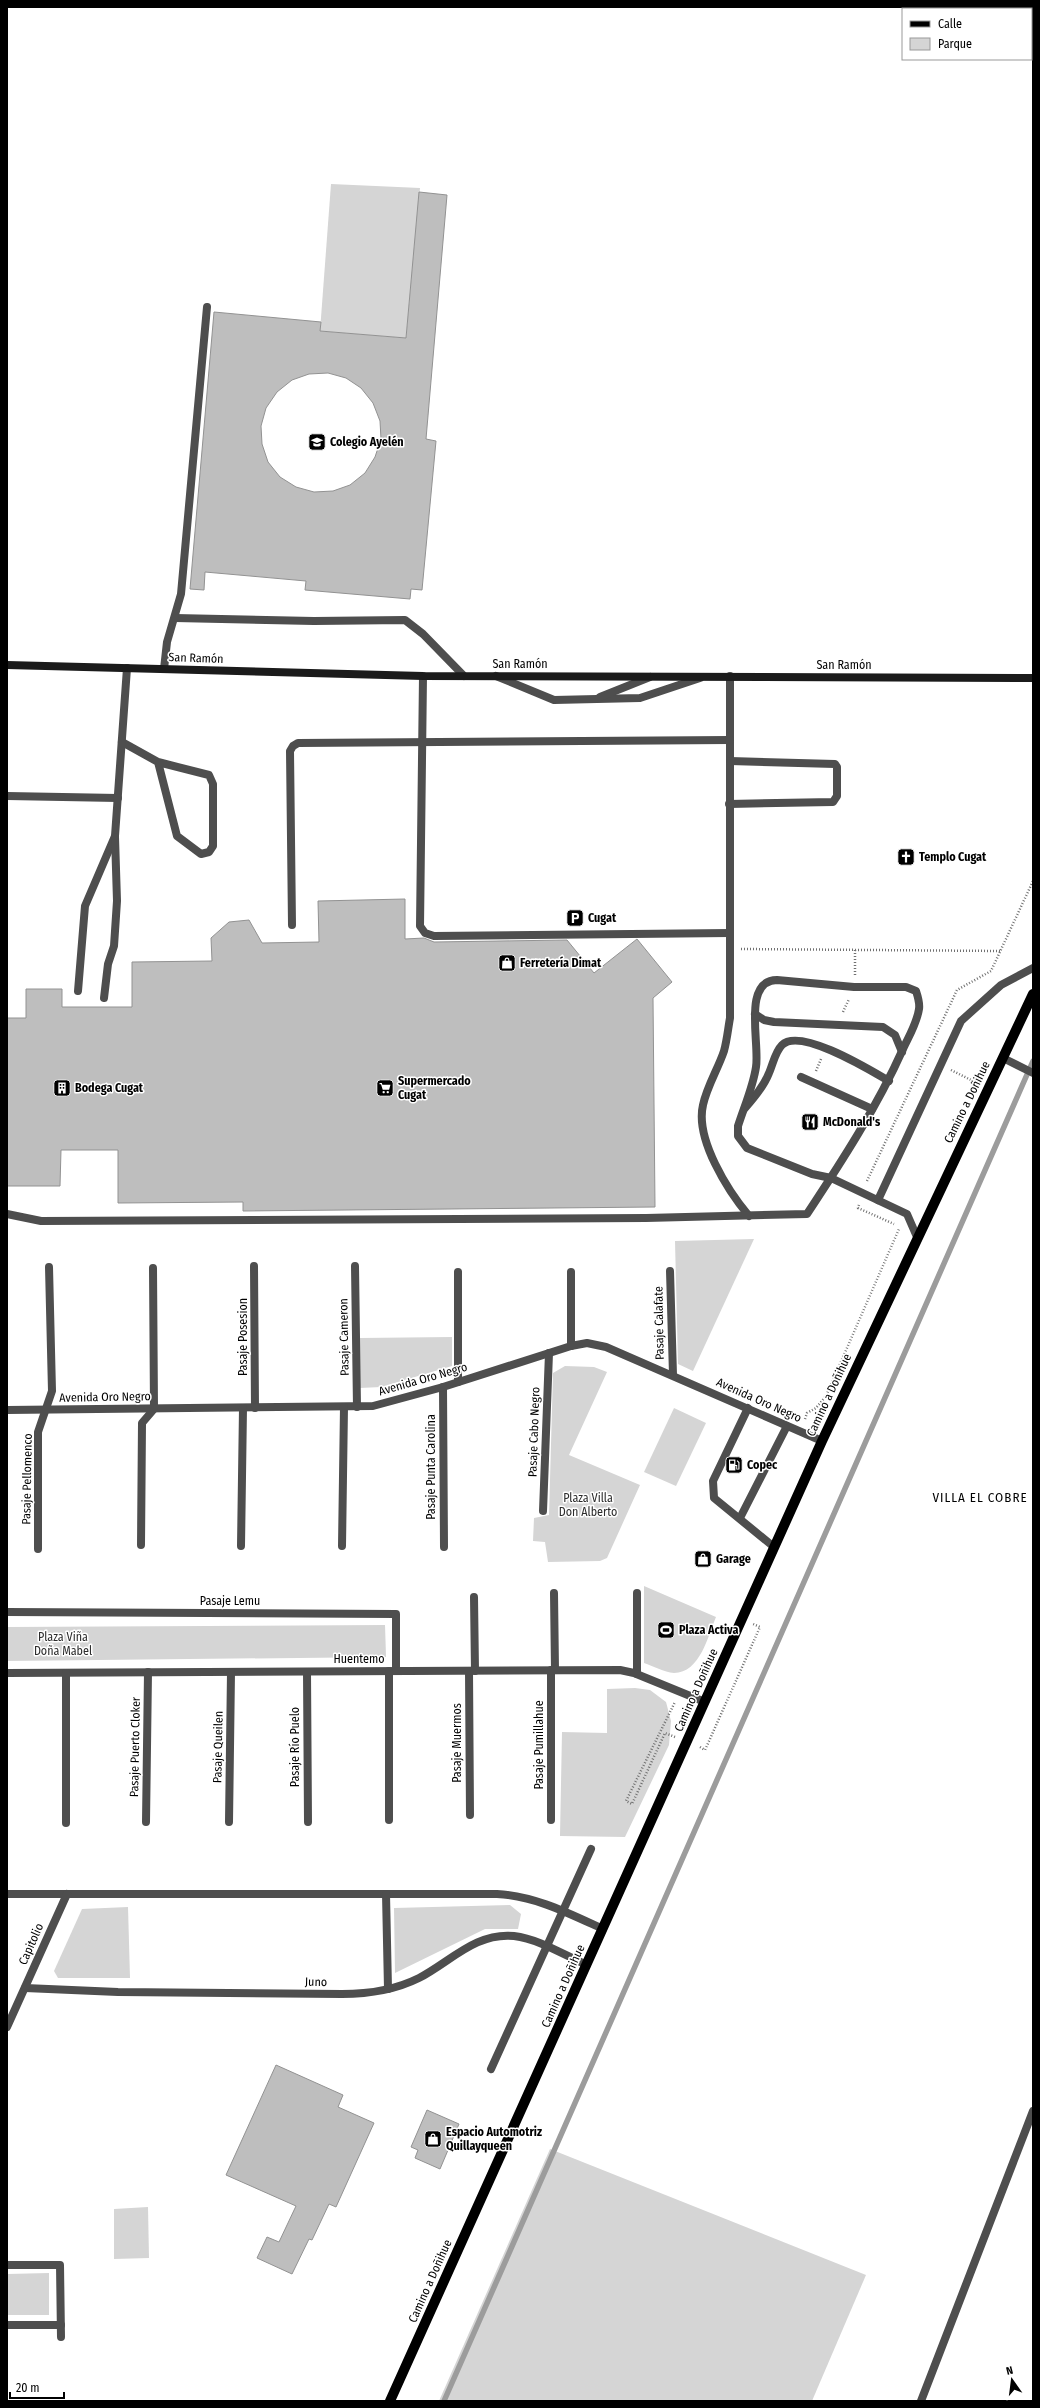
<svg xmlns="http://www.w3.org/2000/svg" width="1040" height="2408" viewBox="0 0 1040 2408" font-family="'Fira Sans Condensed',sans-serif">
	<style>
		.green { fill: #d5d5d5 }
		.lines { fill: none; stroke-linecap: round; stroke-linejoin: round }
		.stream { stroke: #9c9c9c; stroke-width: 5.5 }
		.building { fill: #bebebe; stroke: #929292; fill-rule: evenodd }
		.path { stroke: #707070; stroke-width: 2.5; stroke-dasharray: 1 2; stroke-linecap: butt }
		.lane { stroke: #4e4e4e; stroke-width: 8 }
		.street { stroke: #4e4e4e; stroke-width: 8 }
		.secondary { stroke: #1b1b1b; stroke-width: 8 }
		.primary { stroke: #000; stroke-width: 10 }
		.labels { text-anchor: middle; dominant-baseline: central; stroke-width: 3; stroke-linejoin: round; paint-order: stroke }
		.poi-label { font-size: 12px; font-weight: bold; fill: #000; stroke: #fff; text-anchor: start }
		.street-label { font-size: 12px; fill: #000; stroke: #fff }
		.park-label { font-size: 12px; fill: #2c2c2c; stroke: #fff }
		.neighbourhood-label { font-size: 13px; letter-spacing: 1px; fill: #000; stroke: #fff }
	</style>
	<rect width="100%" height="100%" fill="#fff"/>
	<g class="green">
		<polygon points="331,184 420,188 406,338 320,331"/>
		<polygon points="754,1239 693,1371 678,1364 675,1241"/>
		<polygon points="452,1337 452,1366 381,1387 360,1388 360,1338"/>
		<polygon points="565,1366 594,1367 607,1372 569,1455 640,1485 607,1558 600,1561 548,1562 545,1542 533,1541 534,1518 549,1515 553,1373"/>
		<polygon points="674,1408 706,1423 676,1486 644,1472"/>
		<path d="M644,1586L716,1617C708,1636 700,1673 674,1673C664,1672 653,1666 644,1663Z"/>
		<polygon points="385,1625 386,1657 7,1661 7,1627"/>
		<polygon points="635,1688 650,1690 666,1702 671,1721 669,1745 625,1837 560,1836 562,1732 607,1733 607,1689"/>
		<polygon points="510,1905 521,1914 518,1929 485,1929 395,1973 394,1908"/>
		<polygon points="128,1907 130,1978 58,1978 54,1971 82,1909"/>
		<polygon points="550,2149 866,2275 812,2401 439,2401"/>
		<polygon points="148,2207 149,2258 114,2259 114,2209"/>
		<polygon points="49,2273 49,2315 7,2315 7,2274"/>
	</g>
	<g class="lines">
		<polyline class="stream" points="444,2401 1033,1061"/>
	</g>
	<g class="building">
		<path d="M419,192L447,195L426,439L436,441L422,590L411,589L410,599L305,590L306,581L205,572L204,590L190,589L214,312L321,322L320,331L406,338ZM328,373L346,378L361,388L373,403L380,421L381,439L375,457L365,473L350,485L333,491L314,492L296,487L280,477L268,462L262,444L261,426L266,408L277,392L292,380L309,374Z"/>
		<polygon points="405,899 405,939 424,938 434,942 567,940 594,973 637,939 672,982 653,998 655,1207 243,1211 243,1202 118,1203 118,1150 61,1150 60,1186 7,1186 7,1018 26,1018 26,989 62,989 62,1007 132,1007 132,962 212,961 211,938 229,922 249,920 262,943 319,942 318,901"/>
		<polygon points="276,2065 343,2095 338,2107 374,2123 336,2207 329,2204 312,2240 309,2239 292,2274 257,2258 267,2237 279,2242 296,2206 226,2175"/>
		<polygon points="427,2110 459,2124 440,2169 415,2158 418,2150 411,2147"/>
	</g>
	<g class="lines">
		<g class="path">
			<polyline points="741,949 1001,951"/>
			<polyline points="855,975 855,950"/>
			<polyline points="843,1012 849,999"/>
			<polyline points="951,1070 977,1083"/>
			<polyline points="816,1071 821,1059"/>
			<polyline points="867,1181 957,990 991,971 1033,881"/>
			<polyline points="859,1205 858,1208 894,1224"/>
			<polyline points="805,1419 807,1413 816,1408 826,1396 899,1229"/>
			<polyline points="675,1737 665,1733 632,1804 626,1801 675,1702"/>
			<polyline points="700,1747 705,1750 760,1627 753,1624"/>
		</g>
		<g class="lane">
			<polyline points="175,618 314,621 405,620 423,634 464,676"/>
			<polyline points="164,669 167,642 181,594 207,307"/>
			<polyline points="423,676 420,926 425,933 434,936 730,933"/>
			<polyline points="496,676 554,700 640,698 700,678"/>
			<path d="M730,676V1018C728,1029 727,1040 724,1051C718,1069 707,1086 703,1105C695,1139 728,1191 749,1216"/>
			<polyline points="600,697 650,677"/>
			<polyline points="122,742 158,762 209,775 213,784 213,846 209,852 201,854 177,836 158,762"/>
			<polyline points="7,796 118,798"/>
			<polyline points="729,804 833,802 837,796 837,767 835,764 730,761"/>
			<polyline points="292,925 290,751 293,746 298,743 730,740"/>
			<polyline points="78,991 85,906 115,836 127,668"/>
			<polyline points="104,998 108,964 114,946 117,901 115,837"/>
			<polyline points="755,1014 764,1020 774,1022 883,1027 895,1035 902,1052"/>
			<polyline points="1003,1058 1033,1073"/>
			<polyline points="801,1077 872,1109"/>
			<path d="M745,1108C754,1098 764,1086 769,1073C773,1064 775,1052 782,1045C800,1027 870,1070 889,1081"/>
			<polyline points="878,1200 961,1021 1001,985 1033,968"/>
			<path d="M7,1214L41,1221L646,1218L807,1214C842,1161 877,1107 903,1049C909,1036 917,1023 919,1009C920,1003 918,997 916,991L906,987H854L777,980C742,980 760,1044 756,1067C753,1087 744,1107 738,1126V1136L747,1148L812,1174L831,1178L907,1214L917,1237"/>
			<polyline points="748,1408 713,1481 714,1498 774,1547"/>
			<polyline points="740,1518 787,1426"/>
			<polyline points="921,2401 1033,2111"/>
		</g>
		<g class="street">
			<polyline points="254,1266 255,1408"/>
			<polyline points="355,1266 357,1407"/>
			<polyline points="670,1271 673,1375"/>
			<polyline points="571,1272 571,1346"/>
			<polyline points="458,1382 458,1272"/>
			<polyline points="443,1387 444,1547"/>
			<polyline points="7,1410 373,1406 443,1387 571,1346 587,1343 606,1347 822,1441"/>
			<polyline points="543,1511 549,1353"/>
			<polyline points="141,1545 142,1423 154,1409 153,1268"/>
			<polyline points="241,1546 243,1408"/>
			<polyline points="342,1546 344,1407"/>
			<polyline points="38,1549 38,1432 52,1391 49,1267"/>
			<polyline points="554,1593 555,1670"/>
			<polyline points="637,1593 637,1674"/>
			<polyline points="474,1597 475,1671"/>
			<polyline points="7,1612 396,1614 396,1671"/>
			<polyline points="551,1670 551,1820"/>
			<polyline points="469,1671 470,1815"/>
			<polyline points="307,1672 308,1822"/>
			<polyline points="7,1673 620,1670 634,1673 705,1702"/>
			<polyline points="389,1820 389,1671"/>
			<polyline points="146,1822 148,1672"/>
			<polyline points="229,1822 231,1672"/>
			<polyline points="66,1823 66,1673"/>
			<path d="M7,1894H497C535,1896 568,1913 603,1929"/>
			<polyline points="386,1894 388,1989"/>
			<path d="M25,1988L118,1992L342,1994C369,1994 395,1990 419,1978C450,1962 476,1932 514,1936C539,1939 564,1955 587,1965"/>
			<polyline points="7,2027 67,1894"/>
			<polyline points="491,2069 591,1849"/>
			<polyline points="7,2265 60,2265 61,2337"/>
			<polyline points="7,2325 61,2325"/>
		</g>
		<polyline class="secondary" points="7,665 423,676 1033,678"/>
		<polyline class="primary" points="390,2401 822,1441 1033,994"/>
	</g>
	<defs>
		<symbol id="school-square" viewBox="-11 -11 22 22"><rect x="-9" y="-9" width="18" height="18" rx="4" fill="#000" stroke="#fff"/><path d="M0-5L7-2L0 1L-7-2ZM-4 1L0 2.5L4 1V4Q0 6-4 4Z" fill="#fff"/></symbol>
		<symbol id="church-square" viewBox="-11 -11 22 22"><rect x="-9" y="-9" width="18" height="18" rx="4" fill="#000" stroke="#fff"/><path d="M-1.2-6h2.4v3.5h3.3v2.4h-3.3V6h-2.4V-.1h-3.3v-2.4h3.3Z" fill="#fff"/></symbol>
		<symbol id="parking-square" viewBox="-11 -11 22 22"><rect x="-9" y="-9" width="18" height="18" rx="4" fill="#000" stroke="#fff"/><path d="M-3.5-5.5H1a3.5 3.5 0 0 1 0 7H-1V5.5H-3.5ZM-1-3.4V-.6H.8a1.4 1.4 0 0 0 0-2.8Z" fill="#fff"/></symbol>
		<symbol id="shop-square" viewBox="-11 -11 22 22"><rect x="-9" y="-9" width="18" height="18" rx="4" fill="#000" stroke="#fff"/><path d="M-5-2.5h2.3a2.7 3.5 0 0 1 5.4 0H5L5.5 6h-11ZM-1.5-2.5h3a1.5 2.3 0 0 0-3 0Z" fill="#fff"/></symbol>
		<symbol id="building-square" viewBox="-11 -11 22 22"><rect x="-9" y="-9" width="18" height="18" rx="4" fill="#000" stroke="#fff"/><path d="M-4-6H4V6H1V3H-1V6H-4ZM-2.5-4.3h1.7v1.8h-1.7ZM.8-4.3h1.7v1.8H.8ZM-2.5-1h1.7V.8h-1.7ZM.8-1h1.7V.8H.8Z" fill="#fff"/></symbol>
		<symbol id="supermarket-square" viewBox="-11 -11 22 22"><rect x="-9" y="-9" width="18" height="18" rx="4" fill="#000" stroke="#fff"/><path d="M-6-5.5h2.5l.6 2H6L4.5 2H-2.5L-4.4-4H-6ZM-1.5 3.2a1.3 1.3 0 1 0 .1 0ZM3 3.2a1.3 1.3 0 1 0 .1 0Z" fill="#fff"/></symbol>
		<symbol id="restaurant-square" viewBox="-11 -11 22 22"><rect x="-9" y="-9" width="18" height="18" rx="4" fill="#000" stroke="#fff"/><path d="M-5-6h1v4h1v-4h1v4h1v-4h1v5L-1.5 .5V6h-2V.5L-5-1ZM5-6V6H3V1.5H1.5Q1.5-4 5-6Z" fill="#fff"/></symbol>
		<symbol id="fuel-square" viewBox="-11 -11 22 22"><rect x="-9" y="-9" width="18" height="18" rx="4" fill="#000" stroke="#fff"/><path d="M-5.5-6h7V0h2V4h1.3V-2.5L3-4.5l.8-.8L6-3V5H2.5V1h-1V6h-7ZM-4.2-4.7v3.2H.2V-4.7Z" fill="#fff"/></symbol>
		<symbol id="stadium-square" viewBox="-11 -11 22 22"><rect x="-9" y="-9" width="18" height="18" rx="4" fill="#000" stroke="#fff"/><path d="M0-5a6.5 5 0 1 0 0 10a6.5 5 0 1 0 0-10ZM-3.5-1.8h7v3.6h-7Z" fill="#fff"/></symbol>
	</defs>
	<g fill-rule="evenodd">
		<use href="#school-square" x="307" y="432" width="20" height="20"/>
		<use href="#church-square" x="896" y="847" width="20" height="20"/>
		<use href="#parking-square" x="565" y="908" width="20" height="20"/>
		<use href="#shop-square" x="497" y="953" width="20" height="20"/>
		<use href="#building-square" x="52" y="1078" width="20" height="20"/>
		<use href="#supermarket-square" x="375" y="1078" width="20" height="20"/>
		<use href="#restaurant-square" x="800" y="1112" width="20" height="20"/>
		<use href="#fuel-square" x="724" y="1455" width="20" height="20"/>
		<use href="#shop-square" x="693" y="1549" width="20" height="20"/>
		<use href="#stadium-square" x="656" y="1620" width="20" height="20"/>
		<use href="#shop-square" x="423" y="2129" width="20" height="20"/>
	</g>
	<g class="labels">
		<g class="poi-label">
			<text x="330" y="442">Colegio Ayelén</text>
			<text x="919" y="857">Templo Cugat</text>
			<text x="588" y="918">Cugat</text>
			<text x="520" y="963">Ferretería Dimat</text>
			<text x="398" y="1081">Supermercado<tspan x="398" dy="14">Cugat</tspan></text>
			<text x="75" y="1088">Bodega Cugat</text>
			<text x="823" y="1122">McDonald's</text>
			<text x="747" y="1465">Copec</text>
			<text x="716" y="1559">Garage</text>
			<text x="679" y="1630">Plaza Activa</text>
			<text x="446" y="2132">Espacio Automotriz<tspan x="446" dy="14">Quillayqueen</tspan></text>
		</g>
		<g class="street-label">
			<text transform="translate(196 658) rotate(2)">San Ramón</text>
			<text x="520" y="664">San Ramón</text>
			<text x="844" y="665">San Ramón</text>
			<text transform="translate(967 1102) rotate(-64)">Camino a Doñihue</text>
			<text transform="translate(659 1323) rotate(-91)">Pasaje Calafate</text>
			<text transform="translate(243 1337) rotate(-90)">Pasaje Posesion</text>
			<text transform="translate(344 1337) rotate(-91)">Pasaje Cameron</text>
			<text transform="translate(423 1379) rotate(-16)">Avenida Oro Negro</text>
			<text transform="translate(829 1395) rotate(-65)">Camino a Doñihue</text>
			<text transform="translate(105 1397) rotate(-1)">Avenida Oro Negro</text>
			<text transform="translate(759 1400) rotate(24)">Avenida Oro Negro</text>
			<text transform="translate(534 1432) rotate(-88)">Pasaje Cabo Negro</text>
			<text transform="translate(431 1467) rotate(-90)">Pasaje Punta Carolina</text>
			<text transform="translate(27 1479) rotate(-89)">Pasaje Pellomenco</text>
			<text x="230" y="1601">Pasaje Lemu</text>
			<text x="359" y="1659">Huentemo</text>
			<text transform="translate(696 1690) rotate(-66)">Camino a Doñihue</text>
			<text transform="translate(457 1743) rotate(-90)">Pasaje Muermos</text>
			<text transform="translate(539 1745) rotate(-90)">Pasaje Pumillahue</text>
			<text transform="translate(135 1747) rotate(-89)">Pasaje Puerto Cloker</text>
			<text transform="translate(218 1747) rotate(-89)">Pasaje Queilen</text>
			<text transform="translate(295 1747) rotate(-90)">Pasaje Río Puelo</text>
			<text transform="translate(31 1944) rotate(-66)">Capitolio</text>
			<text transform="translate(316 1982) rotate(1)">Juno</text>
			<text transform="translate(563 1986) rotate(-66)">Camino a Doñihue</text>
			<text transform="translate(430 2281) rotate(-66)">Camino a Doñihue</text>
		</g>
		<g class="park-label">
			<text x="588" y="1498">Plaza Villa<tspan x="588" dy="14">Don Alberto</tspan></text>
			<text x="63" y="1637">Plaza Viña<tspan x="63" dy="14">Doña Mabel</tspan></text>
		</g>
		<g class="neighbourhood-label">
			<text x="980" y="1497">VILLA EL COBRE</text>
		</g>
	</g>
	<rect width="1040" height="2408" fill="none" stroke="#000000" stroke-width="16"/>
	<rect x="902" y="8" width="130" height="52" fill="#ffffff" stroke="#999999"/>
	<rect x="910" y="21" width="20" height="6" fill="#000000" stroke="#999999"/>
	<text x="938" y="28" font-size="12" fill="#000000">Calle</text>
	<rect x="910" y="38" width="20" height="12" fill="#d5d5d5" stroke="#999999"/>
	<text x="938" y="48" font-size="12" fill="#000000">Parque</text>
	<g transform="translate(1012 2380) rotate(346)" stroke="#ffffff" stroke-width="3" paint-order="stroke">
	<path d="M0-3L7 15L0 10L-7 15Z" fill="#000000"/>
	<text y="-6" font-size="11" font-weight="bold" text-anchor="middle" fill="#000000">N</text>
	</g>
	<path d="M10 2392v6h54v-6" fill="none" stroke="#000000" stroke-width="2"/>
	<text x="16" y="2392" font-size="12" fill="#000000" stroke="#ffffff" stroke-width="3" paint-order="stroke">20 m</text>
</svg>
